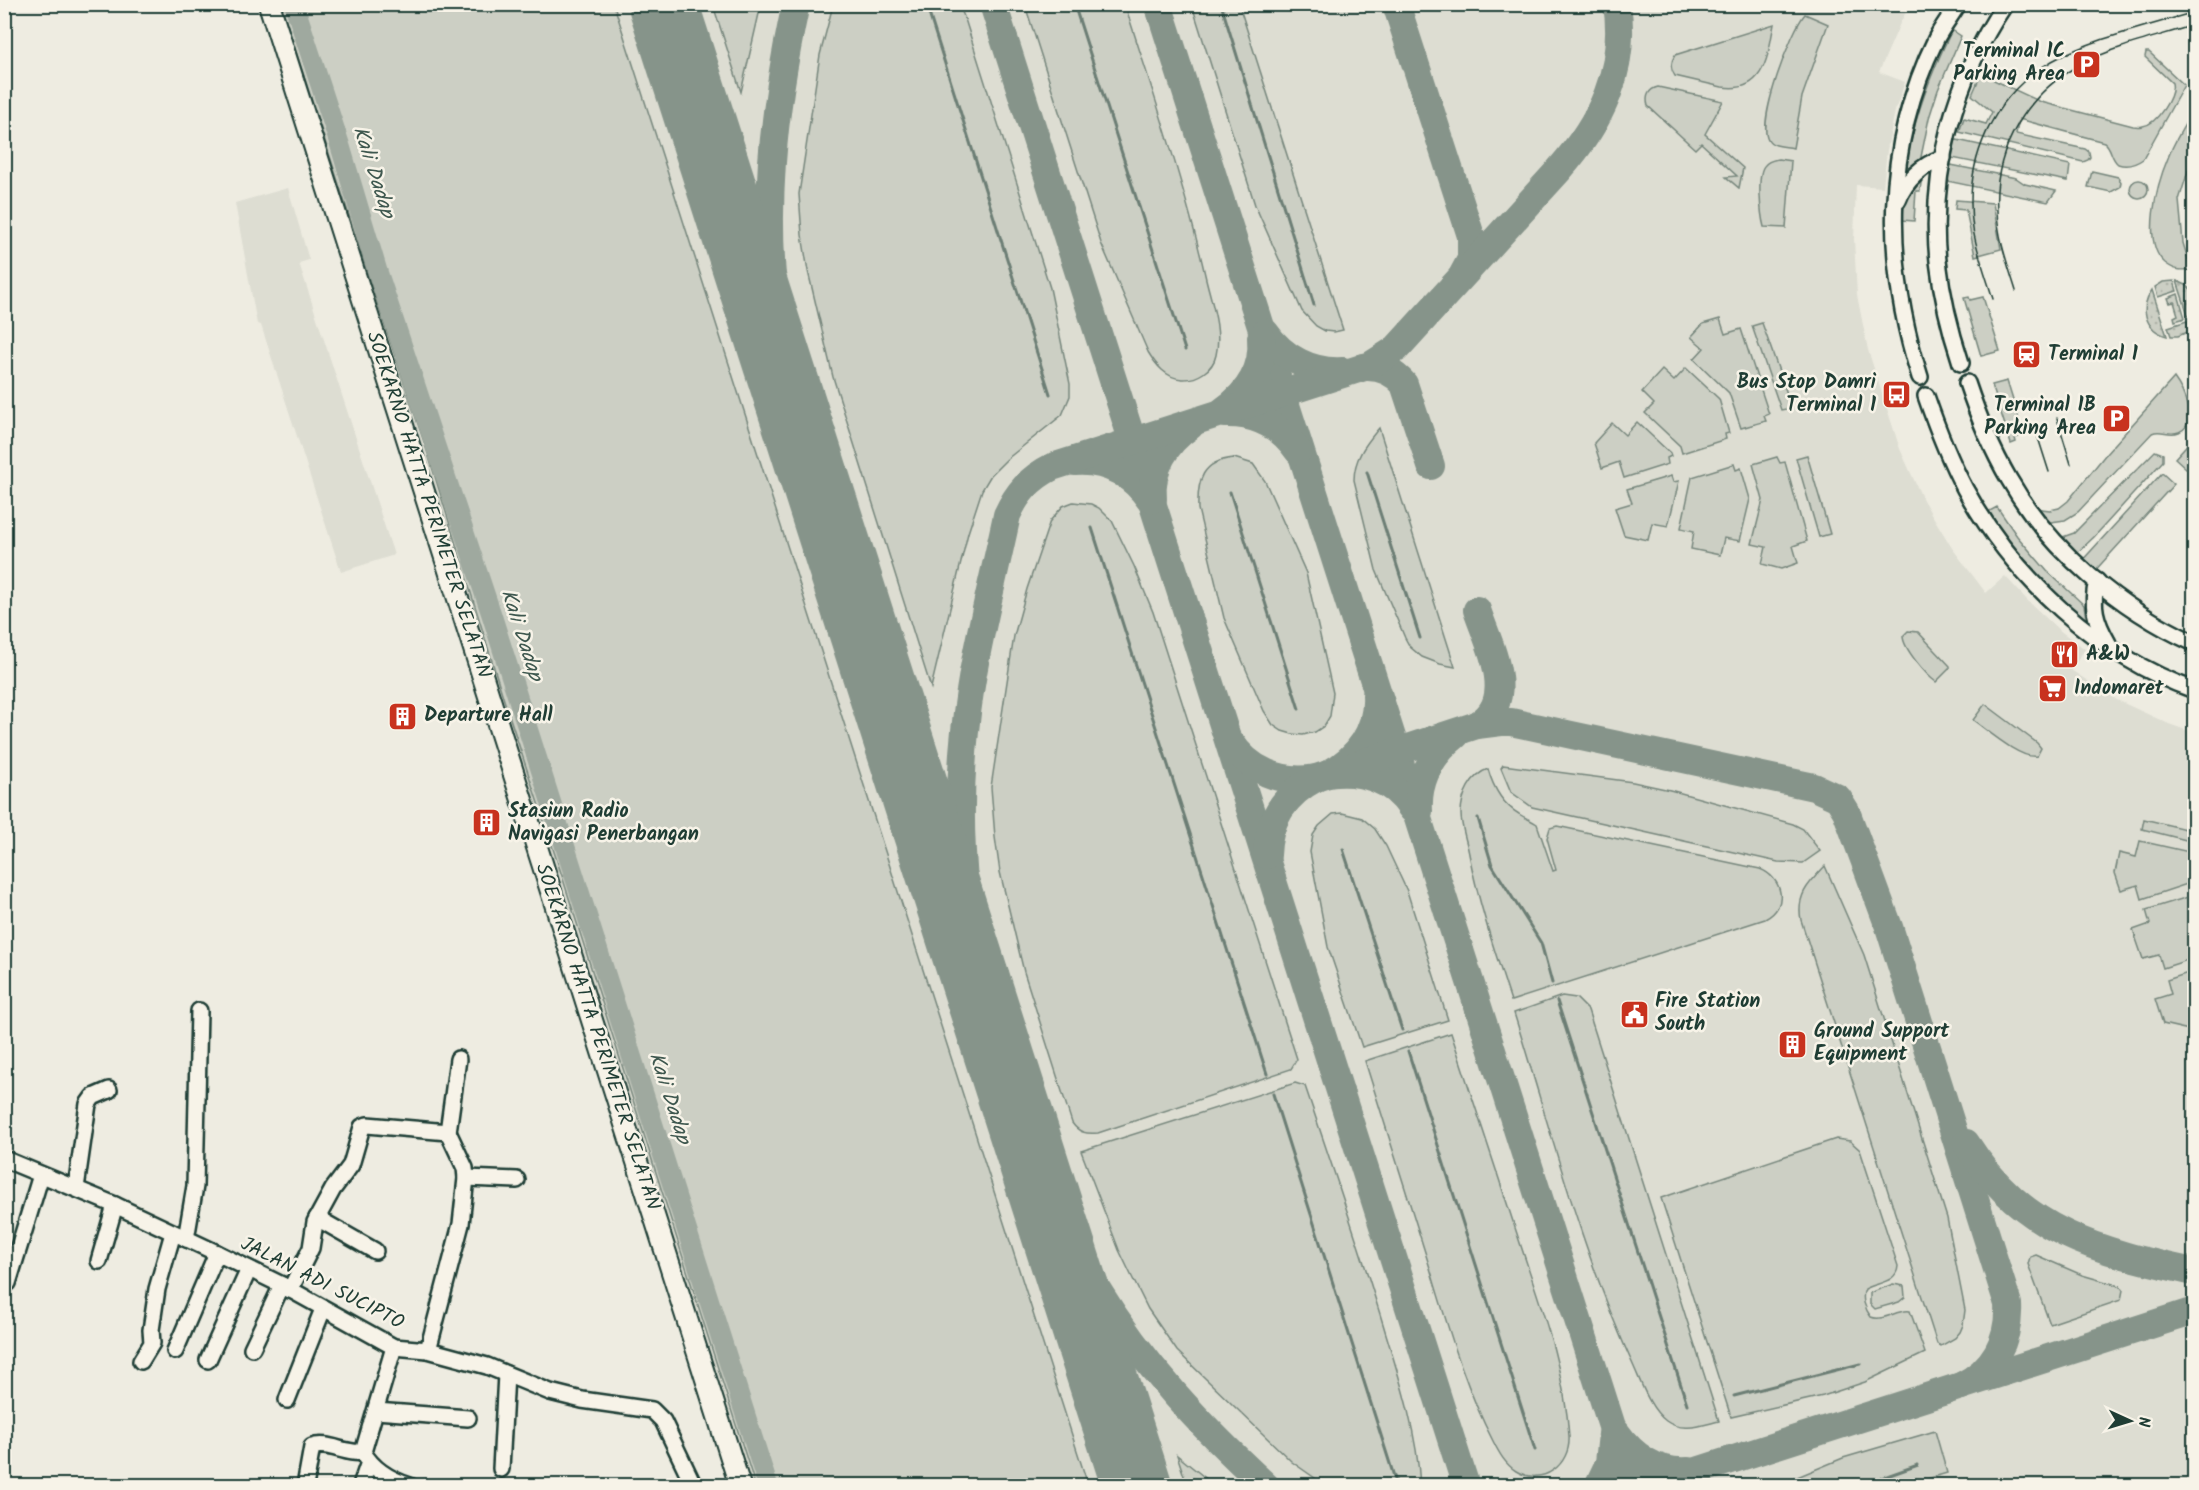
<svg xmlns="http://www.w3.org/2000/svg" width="2199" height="1490" viewBox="0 0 2199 1490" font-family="Kalam,sans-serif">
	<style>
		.built { fill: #ddddd2 }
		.green { fill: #cccfc4; stroke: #76867c; stroke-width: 1.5 }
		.park { fill: url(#park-dots); stroke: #76867c; stroke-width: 1.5 }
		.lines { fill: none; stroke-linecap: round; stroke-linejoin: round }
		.stream { stroke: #6c7e74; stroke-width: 3 }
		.river { stroke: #9fa99f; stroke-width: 20 }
		.taxiway { stroke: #86948a; stroke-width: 28 }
		.runway { stroke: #86948a; stroke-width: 70 }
		.minor-casing { stroke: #1f3d34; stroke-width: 20 }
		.major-casing { stroke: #1f3d34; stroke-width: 24 }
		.minor { stroke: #f7f3e8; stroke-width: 15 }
		.major { stroke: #f7f3e8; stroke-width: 20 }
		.tram { stroke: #1f3d34; stroke-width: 1.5 }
		.labels { text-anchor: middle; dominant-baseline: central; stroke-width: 5; stroke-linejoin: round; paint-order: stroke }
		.poi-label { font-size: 20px; font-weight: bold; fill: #1f3d34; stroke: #f7f3e8; text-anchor: start }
		.street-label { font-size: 20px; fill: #1f3d34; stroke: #f7f3e8 }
		.water-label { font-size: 21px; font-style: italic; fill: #3f584f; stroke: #f7f3e8 }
	</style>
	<defs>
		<pattern id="park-dots" width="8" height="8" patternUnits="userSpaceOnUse" patternTransform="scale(1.5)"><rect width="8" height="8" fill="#cccfc4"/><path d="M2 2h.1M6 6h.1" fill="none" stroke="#afb3a9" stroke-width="1.8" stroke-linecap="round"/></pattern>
	</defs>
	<rect width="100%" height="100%" fill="#eeece1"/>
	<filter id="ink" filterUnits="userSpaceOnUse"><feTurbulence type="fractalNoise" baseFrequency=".0167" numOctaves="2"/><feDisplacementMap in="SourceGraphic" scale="12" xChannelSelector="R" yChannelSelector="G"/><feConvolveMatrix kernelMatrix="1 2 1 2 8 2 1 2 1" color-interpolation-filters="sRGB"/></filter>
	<g filter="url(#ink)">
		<g class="built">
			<polygon points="274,5 1910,5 1901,21 1879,72 1905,82 1895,111 1887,150 1883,187 1856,185 1854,239 1857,295 1868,350 1900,449 1923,500 1952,548 1986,593 2005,576 2028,601 2059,630 2085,649 2071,670 2117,700 2169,724 2194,733 2194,1485 746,1485"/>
			<polygon points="288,188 309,260 299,263 394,555 341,572 261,325 257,324 235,203"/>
		</g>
		<g class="green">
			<polygon points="281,5 614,5 1088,1485 755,1485 562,876 504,700 428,454 377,302"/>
			<polygon points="713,5 761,5 741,92"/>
			<polygon points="833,5 959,5 965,19 1050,288 1070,384 1070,396 1062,415 1007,459 991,475 982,490 968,533 931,688 833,377 808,271 802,235 799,194 820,55"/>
			<path d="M1025,5H1125C1154,96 1185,186 1206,279C1212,304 1222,330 1216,355C1213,370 1197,380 1182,379C1166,378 1156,365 1148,352L1101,243Z"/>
			<polygon points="1192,5 1239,5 1343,330 1334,332 1325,331 1316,326 1302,311 1255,205"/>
			<path d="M1805,14L1828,24L1802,97L1793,148C1785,146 1772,147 1768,139C1757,121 1791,30 1805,14Z"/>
			<path d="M1774,24C1768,55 1765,94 1722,87L1675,76C1670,69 1670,63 1675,55Z"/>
			<path d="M1952,30L1961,36L1938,90L1929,118L1920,162L1906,174C1905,167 1907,159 1909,151C1917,108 1933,69 1952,30Z"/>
			<path d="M2146,52H2149L2184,85L2143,159C2136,164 2127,167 2118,164C2110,158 2112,147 2104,142L2019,119L2016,134L2085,149L2089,152L2090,157L2088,160L2083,162L1959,132L1964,118L1986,124L1992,112L1972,95L1981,74L2041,102L2133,126C2136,126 2139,127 2143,126C2157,124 2175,96 2172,83L2145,57Z"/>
			<path d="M1658,87L1723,101L1705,134L1743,168L1739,188L1726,177L1737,176L1701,143L1695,149L1648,106C1645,96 1649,89 1658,87Z"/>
			<path d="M2194,109V152L2179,200L2183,243L2191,269C2180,271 2174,270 2165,263C2141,243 2157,184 2168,158C2174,141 2185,125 2194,109Z"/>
			<polygon points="1957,140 2070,165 2068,181 1952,158 1954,141"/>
			<path d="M1778,159L1791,161L1786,228L1764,227C1761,216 1756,173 1765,165C1768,161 1774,160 1778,159Z"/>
			<polygon points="1951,165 2016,178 2025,184 2056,191 2048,202 1947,181 1948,166"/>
			<polygon points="2092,171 2118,177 2121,182 2120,187 2111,192 2088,187"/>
			<path d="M1922,175L1920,191H1916L1914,221L1902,220C1904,198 1907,191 1922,175Z"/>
			<circle cx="2139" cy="189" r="9"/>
			<polygon points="1956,200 1993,203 2001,249 1975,256 1966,210 1955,209"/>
			<polygon points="1969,297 1970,300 1983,297 2000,351 1981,356 1964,298"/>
			<polygon points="1720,319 1725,334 1741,329 1769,414 1764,416 1766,421 1741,428 1729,393 1694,359 1704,348 1691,337 1703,324"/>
			<polygon points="1762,323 1792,408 1781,410 1752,326"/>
			<polygon points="1686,368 1719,399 1729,433 1725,434 1726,439 1682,453 1680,446 1645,413 1654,404 1642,392 1662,370 1674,381"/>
			<path d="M2174,378C2183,390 2199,424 2179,432C2169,436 2161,429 2152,433L2078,512L2065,520L2044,523L2033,508L2050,510L2059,508L2068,501L2106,454Z"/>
			<polygon points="2007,381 2021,426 2021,436 2015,438 2016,442 2011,444 1992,385"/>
			<polygon points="1637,422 1670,453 1671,456 1667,458 1668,464 1624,478 1619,462 1602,468 1594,443 1612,423 1625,435"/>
			<path d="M1379,428L1455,667L1440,664L1422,657L1410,647L1405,638L1376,570L1354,480C1354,458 1366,444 1379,428Z"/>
			<polygon points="2194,437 2194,460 2187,469 2175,458"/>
			<polygon points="2155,451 2163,454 2163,461 2094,537 2074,556 2057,539 2074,533"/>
			<polygon points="1807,455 1830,534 1819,537 1796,458"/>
			<polygon points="1777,457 1780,463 1785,462 1807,541 1793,546 1798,563 1781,569 1762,564 1766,547 1752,544 1763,500 1753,464"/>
			<path d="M1234,458L1253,464L1265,481L1306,573L1333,693L1330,716L1324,726L1315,732L1303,735L1292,734L1282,731L1273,725L1264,711L1224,618L1198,509C1197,480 1202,461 1234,458Z"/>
			<polygon points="1734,464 1736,470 1741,468 1750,499 1740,541 1724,538 1720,555 1691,549 1694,531 1681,528 1692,477"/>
			<polygon points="2162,473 2174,484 2092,574 2080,563"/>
			<polygon points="1671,476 1673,482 1679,481 1668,526 1652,523 1648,540 1624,535 1615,508 1632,503 1627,489"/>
			<path d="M1073,502L1091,504L1099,508L1112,521L1134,566L1153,612L1297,1059L1291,1069L1098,1133C1086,1134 1079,1133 1072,1123L1024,972L1000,872L995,837L991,787L1014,636L1027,589L1050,521L1063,506Z"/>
			<polygon points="1997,507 2017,536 2047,571 2084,605 2086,619 2081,619 2028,568 1986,513"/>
			<path d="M1908,631L1918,632L1950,666V668L1936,682C1926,675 1903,648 1903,636Z"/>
			<path d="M1985,704L2037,743L2041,748L2037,756C2021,760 1987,730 1973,720Z"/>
			<polygon points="1503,765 1633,782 1670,790 1793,824 1803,829 1820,851 1803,863 1778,862 1532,807 1511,792 1501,768"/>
			<path d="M1488,769C1493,787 1502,804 1519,814C1525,818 1531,820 1537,824L1553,871L1556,870L1547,838L1550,828L1557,826L1760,869C1783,878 1789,907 1765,919L1511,1001C1495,952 1479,905 1469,854C1467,842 1461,827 1461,814C1461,795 1471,775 1488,769Z"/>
			<polygon points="1342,813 1362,818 1375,829 1386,846 1407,891 1448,1020 1362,1047 1328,947 1310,852 1313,835 1319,826 1333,814"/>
			<polygon points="2144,819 2194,831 2194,842 2142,829"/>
			<polygon points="2140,841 2194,853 2194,886 2187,884 2142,899 2138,885 2121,890 2115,873 2119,853 2136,857"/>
			<path d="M1825,866L1864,955L1947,1218L1965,1310L1963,1325L1960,1332L1955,1338L1941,1346L1937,1344L1801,920C1796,895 1809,883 1825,866Z"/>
			<polygon points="2188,897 2194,899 2194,958 2163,968 2159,955 2143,959 2133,930 2150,924 2146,910"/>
			<polygon points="2194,971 2194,1014 2192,1014 2189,1030 2163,1024 2155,999 2171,994 2167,980"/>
			<path d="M1562,996L1576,998L1588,1010L1719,1421C1702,1425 1682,1433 1666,1421C1650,1409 1642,1385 1634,1367C1582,1254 1551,1131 1514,1013Z"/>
			<path d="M1451,1033C1475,1105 1498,1177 1522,1249C1542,1309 1565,1372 1569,1436C1571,1465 1542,1487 1516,1471C1505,1464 1499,1453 1493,1441C1465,1387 1448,1327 1430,1268C1408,1199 1387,1130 1365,1061Z"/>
			<path d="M1295,1083L1305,1086C1333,1168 1361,1250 1386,1334C1401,1383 1417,1434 1420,1485H1325L1292,1462L1177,1351L1148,1309L1132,1277L1119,1250L1081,1151Z"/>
			<path d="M1836,1139L1850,1141L1860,1150L1898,1266C1897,1283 1878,1282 1865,1289C1861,1298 1865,1309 1871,1317C1884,1322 1897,1309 1910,1311L1925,1353L1865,1382L1823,1396L1731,1417L1661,1198Z"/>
			<polygon points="2036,1255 2082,1275 2120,1286 2123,1290 2121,1300 2050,1324 2028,1264 2030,1257"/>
			<polygon points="1893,1284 1904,1286 1905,1297 1899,1302 1875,1309 1870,1304 1870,1293"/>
			<polygon points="1935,1431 1947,1473 1907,1485 1778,1485 1843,1458"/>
			<polygon points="1177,1455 1214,1485 1187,1485"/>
		</g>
		<g class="park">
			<polygon points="2174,281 2177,291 2158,297 2155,287 2163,282"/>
			<polygon points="2177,281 2186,285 2194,292 2194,325 2192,327"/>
			<path d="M2152,290L2167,336C2145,330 2139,308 2152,290Z"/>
			<polygon points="2178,294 2185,318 2175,321 2174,317 2178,315 2174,302 2170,303 2168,298"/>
			<polygon points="2187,321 2190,331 2178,336 2171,336 2168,327"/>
		</g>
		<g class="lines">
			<g class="stream">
				<polyline points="926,4 1050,394"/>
				<polyline points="1074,4 1185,350"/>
				<polyline points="1221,4 1314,305"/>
				<polyline points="1367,472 1420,638"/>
				<polyline points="1230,492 1299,709"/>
				<polyline points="1092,528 1267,1074"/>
				<polyline points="1478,818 1492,865 1541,943 1552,983"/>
				<polyline points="1343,849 1402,1030"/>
				<polyline points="1557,1001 1687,1404"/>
				<polyline points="1408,1051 1535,1450"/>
				<polyline points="1273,1094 1397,1486"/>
				<polyline points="1734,1396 1860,1364"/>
				<polyline points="1859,1486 1918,1465"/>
			</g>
			<polyline class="river" points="294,4 340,145 378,273 491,613 768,1486"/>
			<g class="taxiway">
				<path d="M796,4C772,114 762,213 777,325C783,365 794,405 804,445"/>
				<polyline points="993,4 1466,1486"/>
				<polyline points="1158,4 1631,1486"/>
				<polyline points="1396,4 1471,236 1471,259 1463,274"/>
				<path d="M1265,332C1283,358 1311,373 1343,371"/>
				<path d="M1364,367C1380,366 1393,371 1404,384L1431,466"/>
				<path d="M1224,410C1249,393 1264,368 1261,338"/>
				<path d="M1225,414C1256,413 1281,426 1298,451"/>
				<path d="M1075,462C1106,460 1132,474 1150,500"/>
				<path d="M1153,499C1150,469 1166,442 1190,426"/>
				<path d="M1477,610C1489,646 1519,700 1477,725"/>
				<path d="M1376,695C1378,731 1358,758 1328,774C1361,769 1393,779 1412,809"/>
				<path d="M1230,741C1249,771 1281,784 1316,778L1477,725L1501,722H1511L1814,787L1838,798L1846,811L1889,927L2008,1304C2010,1341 1993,1370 1961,1386"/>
				<path d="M1419,811C1417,780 1432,754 1456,735"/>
				<path d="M1267,855C1268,819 1285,794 1316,778"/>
				<path d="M1002,1064C994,1032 984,1000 977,967C961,890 957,809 965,731C972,658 992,587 1007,515C1017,493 1030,478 1052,467L1371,365L1396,349L1559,170C1601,122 1627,71 1617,4"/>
				<path d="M1966,1143C2023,1233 2097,1251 2194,1272"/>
				<path d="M1032,1158C1053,1202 1072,1248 1097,1289C1143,1365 1201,1426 1266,1486"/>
				<path d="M1616,1432C1633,1456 1657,1473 1688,1471"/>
				<polyline points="1598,1486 1609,1463 1612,1434"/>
				<polyline points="1650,1486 2194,1311"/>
			</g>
			<polyline class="runway" points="663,4 1137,1486"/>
			<defs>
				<g id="minor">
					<path d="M1898,200C1905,181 1923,164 1943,158"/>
					<path d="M1961,363C1950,330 1942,296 1938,261C1929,172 1955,78 2005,4"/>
					<path d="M1920,377C1884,264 1883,147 1936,39C1942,27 1951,16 1958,4"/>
					<path d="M1967,383C1978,416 1991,448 2009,479C2050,551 2120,609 2194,643"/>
					<path d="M1926,396C1937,428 1949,459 1965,489C2014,578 2098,656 2194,690"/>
					<path d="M2097,581C2091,605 2095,621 2108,643"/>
					<polyline points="448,1132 458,1059"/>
					<polyline points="4,1159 115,1205 217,1253 282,1285 394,1347 428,1350 487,1366 550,1392 582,1400 652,1410 663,1421 694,1486"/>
					<polyline points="466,1178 517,1180"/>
					<polyline points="76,1188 88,1104 93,1097 109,1090"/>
					<polyline points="317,1218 375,1251"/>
					<polyline points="186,1239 195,1186 199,1011"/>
					<polyline points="99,1261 115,1205"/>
					<polyline points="8,1283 41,1175"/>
					<polyline points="290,1290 311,1248 315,1222 333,1189 351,1165 362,1127 367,1125 448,1132"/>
					<polyline points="252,1348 282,1285"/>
					<polyline points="428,1350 461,1224 466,1178 465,1168 448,1132"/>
					<polyline points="175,1351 217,1253"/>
					<polyline points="208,1360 249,1269"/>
					<polyline points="141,1361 152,1343 151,1330 157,1289 173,1233"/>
					<polyline points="287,1400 323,1309"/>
					<polyline points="376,1411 468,1418"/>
					<path d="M363,1452C373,1470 391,1480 410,1486"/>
					<polyline points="501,1469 506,1374"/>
					<polyline points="361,1485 369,1462"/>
					<path d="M305,1486L312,1447C328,1441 346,1455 363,1452L394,1347"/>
				</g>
				<polyline id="major" points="269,4 740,1486"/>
			</defs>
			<use href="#minor" class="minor-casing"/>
			<use href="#major" class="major-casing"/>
			<use href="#minor" class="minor"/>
			<use href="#major" class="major"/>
			<g class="tram">
				<path d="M2016,291C2008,265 1998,239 1997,211C1993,149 2027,93 2081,64C2116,46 2157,37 2194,25"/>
				<path d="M1993,299C1986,276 1977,253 1973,229C1963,162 1992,95 2052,61C2092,39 2149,26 2194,12"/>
				<polyline points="2057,418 2071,464"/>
				<polyline points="2034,425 2049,472"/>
			</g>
		</g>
	</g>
	<defs>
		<symbol id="parking-square" viewBox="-11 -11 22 22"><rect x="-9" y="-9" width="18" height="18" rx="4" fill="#c8321e" stroke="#f7f3e8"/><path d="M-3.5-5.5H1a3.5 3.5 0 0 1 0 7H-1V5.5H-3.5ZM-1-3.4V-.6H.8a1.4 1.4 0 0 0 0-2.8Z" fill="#fff"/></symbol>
		<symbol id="station-square" viewBox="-11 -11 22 22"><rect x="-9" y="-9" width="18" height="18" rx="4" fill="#c8321e" stroke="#f7f3e8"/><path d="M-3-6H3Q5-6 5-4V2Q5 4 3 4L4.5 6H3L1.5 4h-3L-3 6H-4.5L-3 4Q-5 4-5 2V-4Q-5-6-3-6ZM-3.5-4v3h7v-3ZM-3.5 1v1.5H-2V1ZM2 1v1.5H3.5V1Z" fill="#fff"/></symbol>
		<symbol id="bus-square" viewBox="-11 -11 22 22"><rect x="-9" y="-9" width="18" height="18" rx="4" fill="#c8321e" stroke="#f7f3e8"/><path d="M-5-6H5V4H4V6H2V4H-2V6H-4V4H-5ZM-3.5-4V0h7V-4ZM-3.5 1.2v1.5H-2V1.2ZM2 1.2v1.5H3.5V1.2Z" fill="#fff"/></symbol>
		<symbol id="restaurant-square" viewBox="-11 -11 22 22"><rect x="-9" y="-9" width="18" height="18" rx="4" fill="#c8321e" stroke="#f7f3e8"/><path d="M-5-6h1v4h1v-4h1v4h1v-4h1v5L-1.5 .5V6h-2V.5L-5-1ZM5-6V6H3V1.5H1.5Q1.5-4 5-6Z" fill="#fff"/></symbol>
		<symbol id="supermarket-square" viewBox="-11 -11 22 22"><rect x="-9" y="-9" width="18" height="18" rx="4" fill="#c8321e" stroke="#f7f3e8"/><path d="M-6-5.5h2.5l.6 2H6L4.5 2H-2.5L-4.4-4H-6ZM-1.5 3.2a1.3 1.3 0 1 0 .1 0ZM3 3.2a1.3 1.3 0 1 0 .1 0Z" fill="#fff"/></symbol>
		<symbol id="building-square" viewBox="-11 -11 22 22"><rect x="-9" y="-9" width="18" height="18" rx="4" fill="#c8321e" stroke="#f7f3e8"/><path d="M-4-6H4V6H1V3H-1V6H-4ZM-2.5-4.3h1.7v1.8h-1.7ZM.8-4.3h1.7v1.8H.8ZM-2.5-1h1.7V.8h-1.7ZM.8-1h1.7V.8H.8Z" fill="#fff"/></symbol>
		<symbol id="civic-square" viewBox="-11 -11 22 22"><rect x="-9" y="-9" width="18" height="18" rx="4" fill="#c8321e" stroke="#f7f3e8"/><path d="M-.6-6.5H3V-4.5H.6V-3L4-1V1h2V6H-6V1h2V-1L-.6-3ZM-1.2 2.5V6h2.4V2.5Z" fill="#fff"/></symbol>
	</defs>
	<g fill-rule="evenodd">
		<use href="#parking-square" x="2070" y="48" width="33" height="33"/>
		<use href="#station-square" x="2010" y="338" width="33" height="33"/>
		<use href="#bus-square" x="1880" y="378" width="33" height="33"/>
		<use href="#parking-square" x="2100" y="402" width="33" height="33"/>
		<use href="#restaurant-square" x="2048" y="638" width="33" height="33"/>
		<use href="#supermarket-square" x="2036" y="672" width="33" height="33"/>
		<use href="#building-square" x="386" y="700" width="33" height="33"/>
		<use href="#building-square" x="470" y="806" width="33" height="33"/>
		<use href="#civic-square" x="1618" y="998" width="33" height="33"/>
		<use href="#building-square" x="1776" y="1028" width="33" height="33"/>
	</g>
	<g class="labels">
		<g class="poi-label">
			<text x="2065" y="52" text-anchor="end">Terminal 1C<tspan x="2065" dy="23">Parking Area</tspan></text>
			<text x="2048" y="355">Terminal 1</text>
			<text x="1876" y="383" text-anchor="end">Bus Stop Damri<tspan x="1876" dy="23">Terminal 1</tspan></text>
			<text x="2096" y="406" text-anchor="end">Terminal 1B<tspan x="2096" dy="23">Parking Area</tspan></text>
			<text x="2086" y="655">A&amp;W</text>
			<text x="2074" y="689">Indomaret</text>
			<text x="424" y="716">Departure Hall</text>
			<text x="508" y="812">Stasiun Radio<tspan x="508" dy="23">Navigasi Penerbangan</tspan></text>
			<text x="1655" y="1002">Fire Station<tspan x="1655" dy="23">South</tspan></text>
			<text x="1814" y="1032">Ground Support<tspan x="1814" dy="23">Equipment</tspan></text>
		</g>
		<g class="street-label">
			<text transform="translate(428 505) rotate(72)">SOEKARNO HATTA PERIMETER SELATAN</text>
			<text transform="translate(597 1037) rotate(72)">SOEKARNO HATTA PERIMETER SELATAN</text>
			<text transform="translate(322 1284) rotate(27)">JALAN ADI SUCIPTO</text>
		</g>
		<g class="water-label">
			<text transform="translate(373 172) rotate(72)">Kali Dadap</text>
			<text transform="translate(521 635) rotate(72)">Kali Dadap</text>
			<text transform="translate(669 1098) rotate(72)">Kali Dadap</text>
		</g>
	</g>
	<rect width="2199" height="1490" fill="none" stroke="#f7f3e8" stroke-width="24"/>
	<rect x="12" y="12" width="2175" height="1466" fill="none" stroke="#1f3d34" stroke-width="2" filter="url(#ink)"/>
	<g transform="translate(2130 1421) rotate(94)" stroke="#f7f3e8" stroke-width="4.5" paint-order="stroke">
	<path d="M0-4.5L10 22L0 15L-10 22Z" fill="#1f3d34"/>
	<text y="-9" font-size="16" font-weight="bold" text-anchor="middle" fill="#1f3d34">N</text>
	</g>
</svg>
